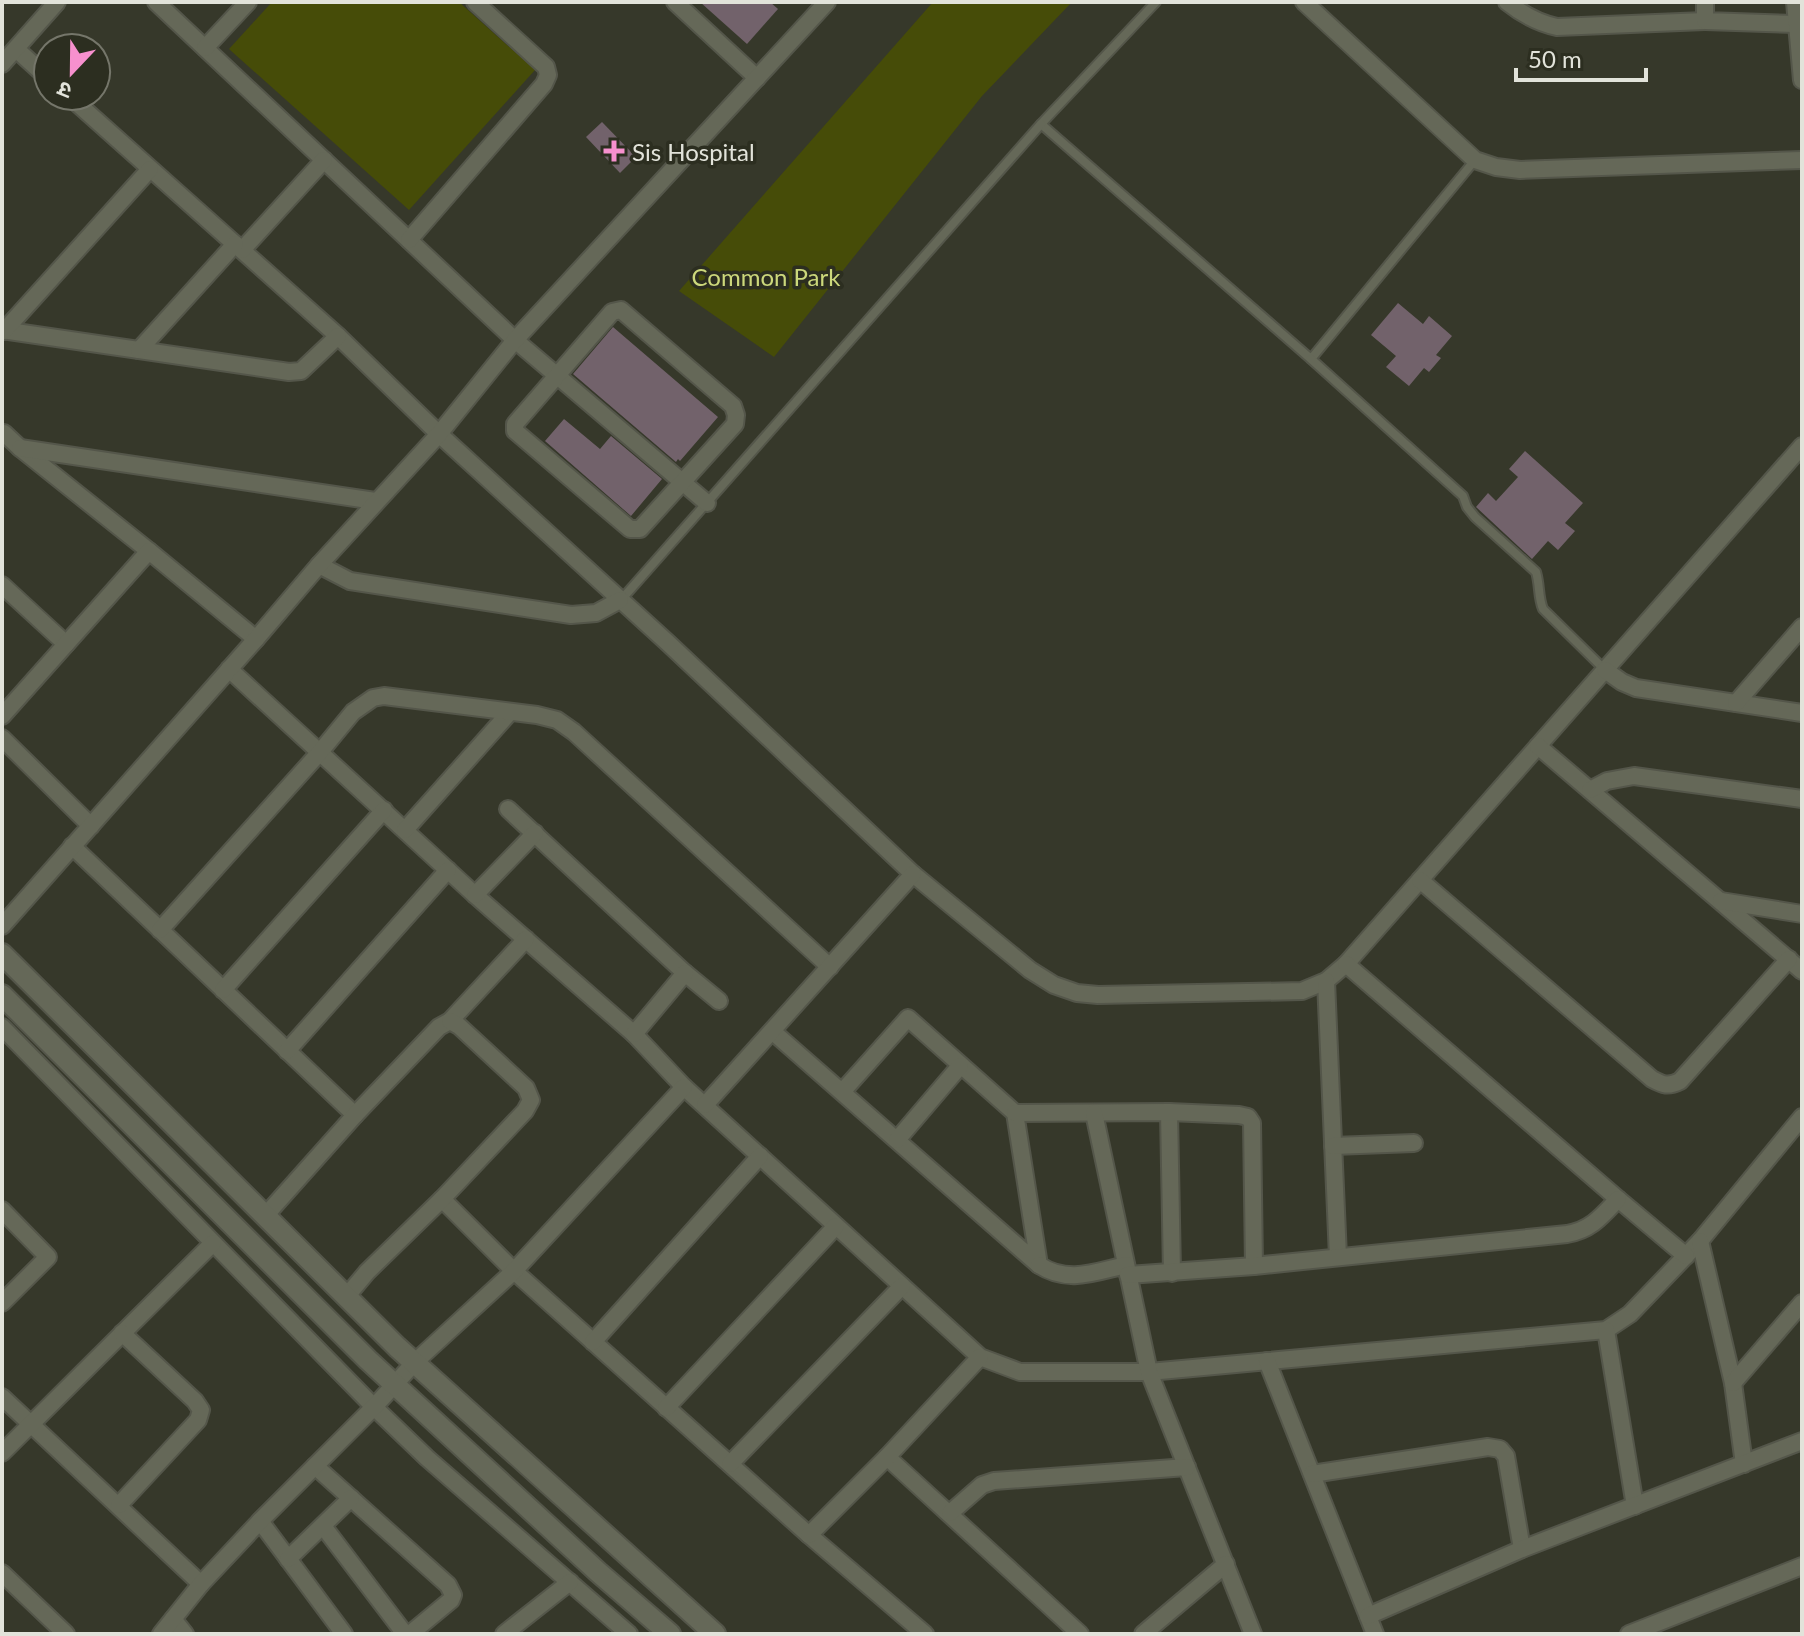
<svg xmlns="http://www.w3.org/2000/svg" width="1804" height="1636" viewBox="0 0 1804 1636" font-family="Lato,'Noto Sans Devanagari',sans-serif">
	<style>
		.green { fill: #464c08 }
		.building { fill: #72626b }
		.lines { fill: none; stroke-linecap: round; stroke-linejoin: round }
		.service-casing { stroke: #54564a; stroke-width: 12 }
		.minor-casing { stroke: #54564a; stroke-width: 20 }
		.tertiary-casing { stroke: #54564a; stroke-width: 24 }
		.service { stroke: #656858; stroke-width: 8 }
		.minor { stroke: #656858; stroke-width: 16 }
		.tertiary { stroke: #656858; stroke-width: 20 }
		.poi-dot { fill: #f790ce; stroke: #2c2e20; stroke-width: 3 }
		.labels { text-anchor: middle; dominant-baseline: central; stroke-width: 7; stroke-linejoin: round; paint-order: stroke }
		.poi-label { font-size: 24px; fill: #e2e3da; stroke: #2c2e20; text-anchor: start }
		.park-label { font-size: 24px; fill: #ccd87b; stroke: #2c2e20 }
	</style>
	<rect width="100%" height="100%" fill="#36382a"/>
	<g class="green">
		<polygon points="272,2 459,2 535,70 409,210 229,49"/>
		<polygon points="933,2 1072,2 982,96 774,357 679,291"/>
	</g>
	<g class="building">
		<polygon points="700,2 770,2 778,9 747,44"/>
		<polygon points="602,122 636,157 620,173 586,137"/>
		<polygon points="1398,303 1423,324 1429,316 1452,336 1436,355 1441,358 1429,372 1424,368 1409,386 1386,367 1396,356 1371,335"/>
		<polygon points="613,327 718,417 680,461 678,459 676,462 573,374"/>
		<polygon points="564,419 600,449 611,436 662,479 631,516 545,441"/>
		<polygon points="1525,451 1583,503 1565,523 1575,531 1558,550 1548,541 1532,559 1476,507 1488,493 1496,501 1518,477 1509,469"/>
	</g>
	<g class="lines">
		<defs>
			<g id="service">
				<polyline points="1156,2 1041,124 1311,359 1475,160"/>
				<path d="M1311,359L1463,496L1467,507L1475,517L1536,572C1540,585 1538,597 1543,609L1605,670"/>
				<polyline points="621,600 1041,124"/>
			</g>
			<g id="minor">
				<polyline points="156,2 515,340 707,503"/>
				<polyline points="675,2 757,78"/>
				<polyline points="1304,2 1475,160 1496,167 1520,170 1802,160"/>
				<path d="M1507,2C1522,14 1538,23 1557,27L1705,21"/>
				<polyline points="1705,2 1705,21 1796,24"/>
				<polyline points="1795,2 1802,80"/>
				<polyline points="205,48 248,2"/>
				<polyline points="16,49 48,78"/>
				<polyline points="2,64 57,2"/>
				<polyline points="69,96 338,336 439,434 668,643 913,874 1030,970 1054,985 1077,993 1098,995 1302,991 1326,981 1346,964 1802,446"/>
				<polyline points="409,240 544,84 548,75 546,67 475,2"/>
				<polyline points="242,250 324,160"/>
				<polygon points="621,310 733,406 736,415 735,424 640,529 630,529 515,431 515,424 612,312"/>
				<polyline points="2,330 289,372 301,371 338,336"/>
				<polyline points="4,331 150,169"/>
				<polyline points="139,350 235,244"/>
				<polyline points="4,433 20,448 149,551"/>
				<polyline points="20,448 375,501"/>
				<polyline points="319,565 350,581 571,615 596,613 620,600"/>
				<polyline points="2,585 66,644"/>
				<polyline points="229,669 475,895 634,1034 684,1087 980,1357 1020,1372 1149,1372 1606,1330 1630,1314 1700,1241 1802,1117"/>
				<polyline points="1605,670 1622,682 1636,688 1802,713"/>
				<polyline points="1736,703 1802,627"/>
				<polyline points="2,716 149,551 256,639"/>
				<polyline points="2,738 91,826"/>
				<polyline points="1538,746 1802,971"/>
				<polyline points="1590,790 1607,781 1634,776 1802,799"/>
				<polyline points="508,809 685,973 719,1001"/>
				<polyline points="405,830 510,712"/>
				<polyline points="72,846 355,1115"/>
				<path d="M1420,880L1652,1079C1663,1085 1668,1087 1680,1081L1789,959"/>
				<polyline points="475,895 535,833"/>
				<polyline points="1721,901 1802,914"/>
				<polyline points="2,926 256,639 319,565 439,434 515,340 827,2"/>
				<polyline points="160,930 320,752 353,712 373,698 384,696 537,715 557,720 574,732 830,967"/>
				<polyline points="1346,964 1618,1199 1686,1256"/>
				<polyline points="1326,981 1338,1257"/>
				<polyline points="223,990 384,810"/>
				<polyline points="2,1027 374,1407 427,1458 629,1634"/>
				<polyline points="772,1031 1039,1265 1015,1113 908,1018 842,1092"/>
				<polyline points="634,1034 685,973"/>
				<polyline points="287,1051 448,870"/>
				<polyline points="705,1105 913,874"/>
				<polyline points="1169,1112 1172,1273"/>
				<polyline points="1015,1113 1169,1112 1239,1115 1248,1117 1252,1123 1254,1266"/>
				<polyline points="1094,1113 1149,1372 1253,1634"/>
				<polyline points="897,1140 960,1066"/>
				<polyline points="1333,1146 1414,1143"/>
				<polyline points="442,1199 514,1271 809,1535 925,1634"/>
				<polyline points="2,1210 48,1257 2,1303"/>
				<polyline points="265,1216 355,1115 439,1027 450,1021 526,939"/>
				<polyline points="1700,1241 1733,1383 1744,1464"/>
				<path d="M1039,1265C1068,1284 1095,1272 1126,1265"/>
				<path d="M1128,1275L1254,1266L1567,1234C1591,1230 1602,1216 1618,1199"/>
				<polyline points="346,1297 367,1272 442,1199 525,1111 531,1100 526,1088 459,1026 450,1021"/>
				<polyline points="1606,1330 1635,1506"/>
				<polyline points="593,1342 760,1156"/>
				<polyline points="1267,1361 1375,1634"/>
				<polyline points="1733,1383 1802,1303"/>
				<polyline points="2,1397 201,1584"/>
				<polyline points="666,1408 836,1226"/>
				<polyline points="2,1453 213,1243"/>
				<polyline points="887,1457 1080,1634"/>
				<polyline points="730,1464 902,1286"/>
				<polyline points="315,1466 448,1585 453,1595 451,1600 410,1634"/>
				<polyline points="1312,1474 1488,1447 1500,1449 1506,1456 1522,1549"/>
				<polyline points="119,1505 198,1420 201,1410 195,1401 122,1333"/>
				<polyline points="950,1513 982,1485 994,1481 1187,1467"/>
				<polyline points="260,1521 344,1634"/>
				<polyline points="323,1526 405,1634"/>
				<polyline points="809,1535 887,1457 980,1357"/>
				<polyline points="288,1559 351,1498"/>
				<polyline points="2,1573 66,1634"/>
				<polyline points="1368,1616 1522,1549 1802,1441"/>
				<polyline points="173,1619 185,1634"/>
				<polyline points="161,1634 201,1584 260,1521 374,1407 415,1362 514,1271 684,1087"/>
				<polyline points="504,1634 570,1582"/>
				<polyline points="1143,1634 1226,1564"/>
				<polyline points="1629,1634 1802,1566"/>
			</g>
			<g id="tertiary">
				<polyline points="2,954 397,1347 715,1634"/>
				<polyline points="2,995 368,1360 598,1572 670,1634"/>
			</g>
		</defs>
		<use href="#service" class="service-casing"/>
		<use href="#minor" class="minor-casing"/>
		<use href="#tertiary" class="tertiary-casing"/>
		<use href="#service" class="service"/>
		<use href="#minor" class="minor"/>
		<use href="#tertiary" class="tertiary"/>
	</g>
	<path class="poi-dot" d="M610 139h8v8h8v8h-8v8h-8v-8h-8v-8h8z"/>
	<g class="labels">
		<g class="poi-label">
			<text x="632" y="151">Sis Hospital</text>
		</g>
		<g class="park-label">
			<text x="766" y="276">Common Park</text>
		</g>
	</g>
	<rect width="1804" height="1636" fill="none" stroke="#e2e3da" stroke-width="8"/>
	<g transform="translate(72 72) rotate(202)"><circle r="38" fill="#2c2e20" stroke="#75766a" stroke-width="2"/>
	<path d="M0-6L14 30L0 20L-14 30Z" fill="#f790ce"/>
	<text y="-12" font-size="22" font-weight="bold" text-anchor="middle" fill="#e2e3da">उ</text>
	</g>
	<path d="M1516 68v12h130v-12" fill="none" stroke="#e2e3da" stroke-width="4"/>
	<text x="1528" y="68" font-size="24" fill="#e2e3da" stroke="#2c2e20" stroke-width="6" paint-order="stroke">50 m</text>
</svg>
